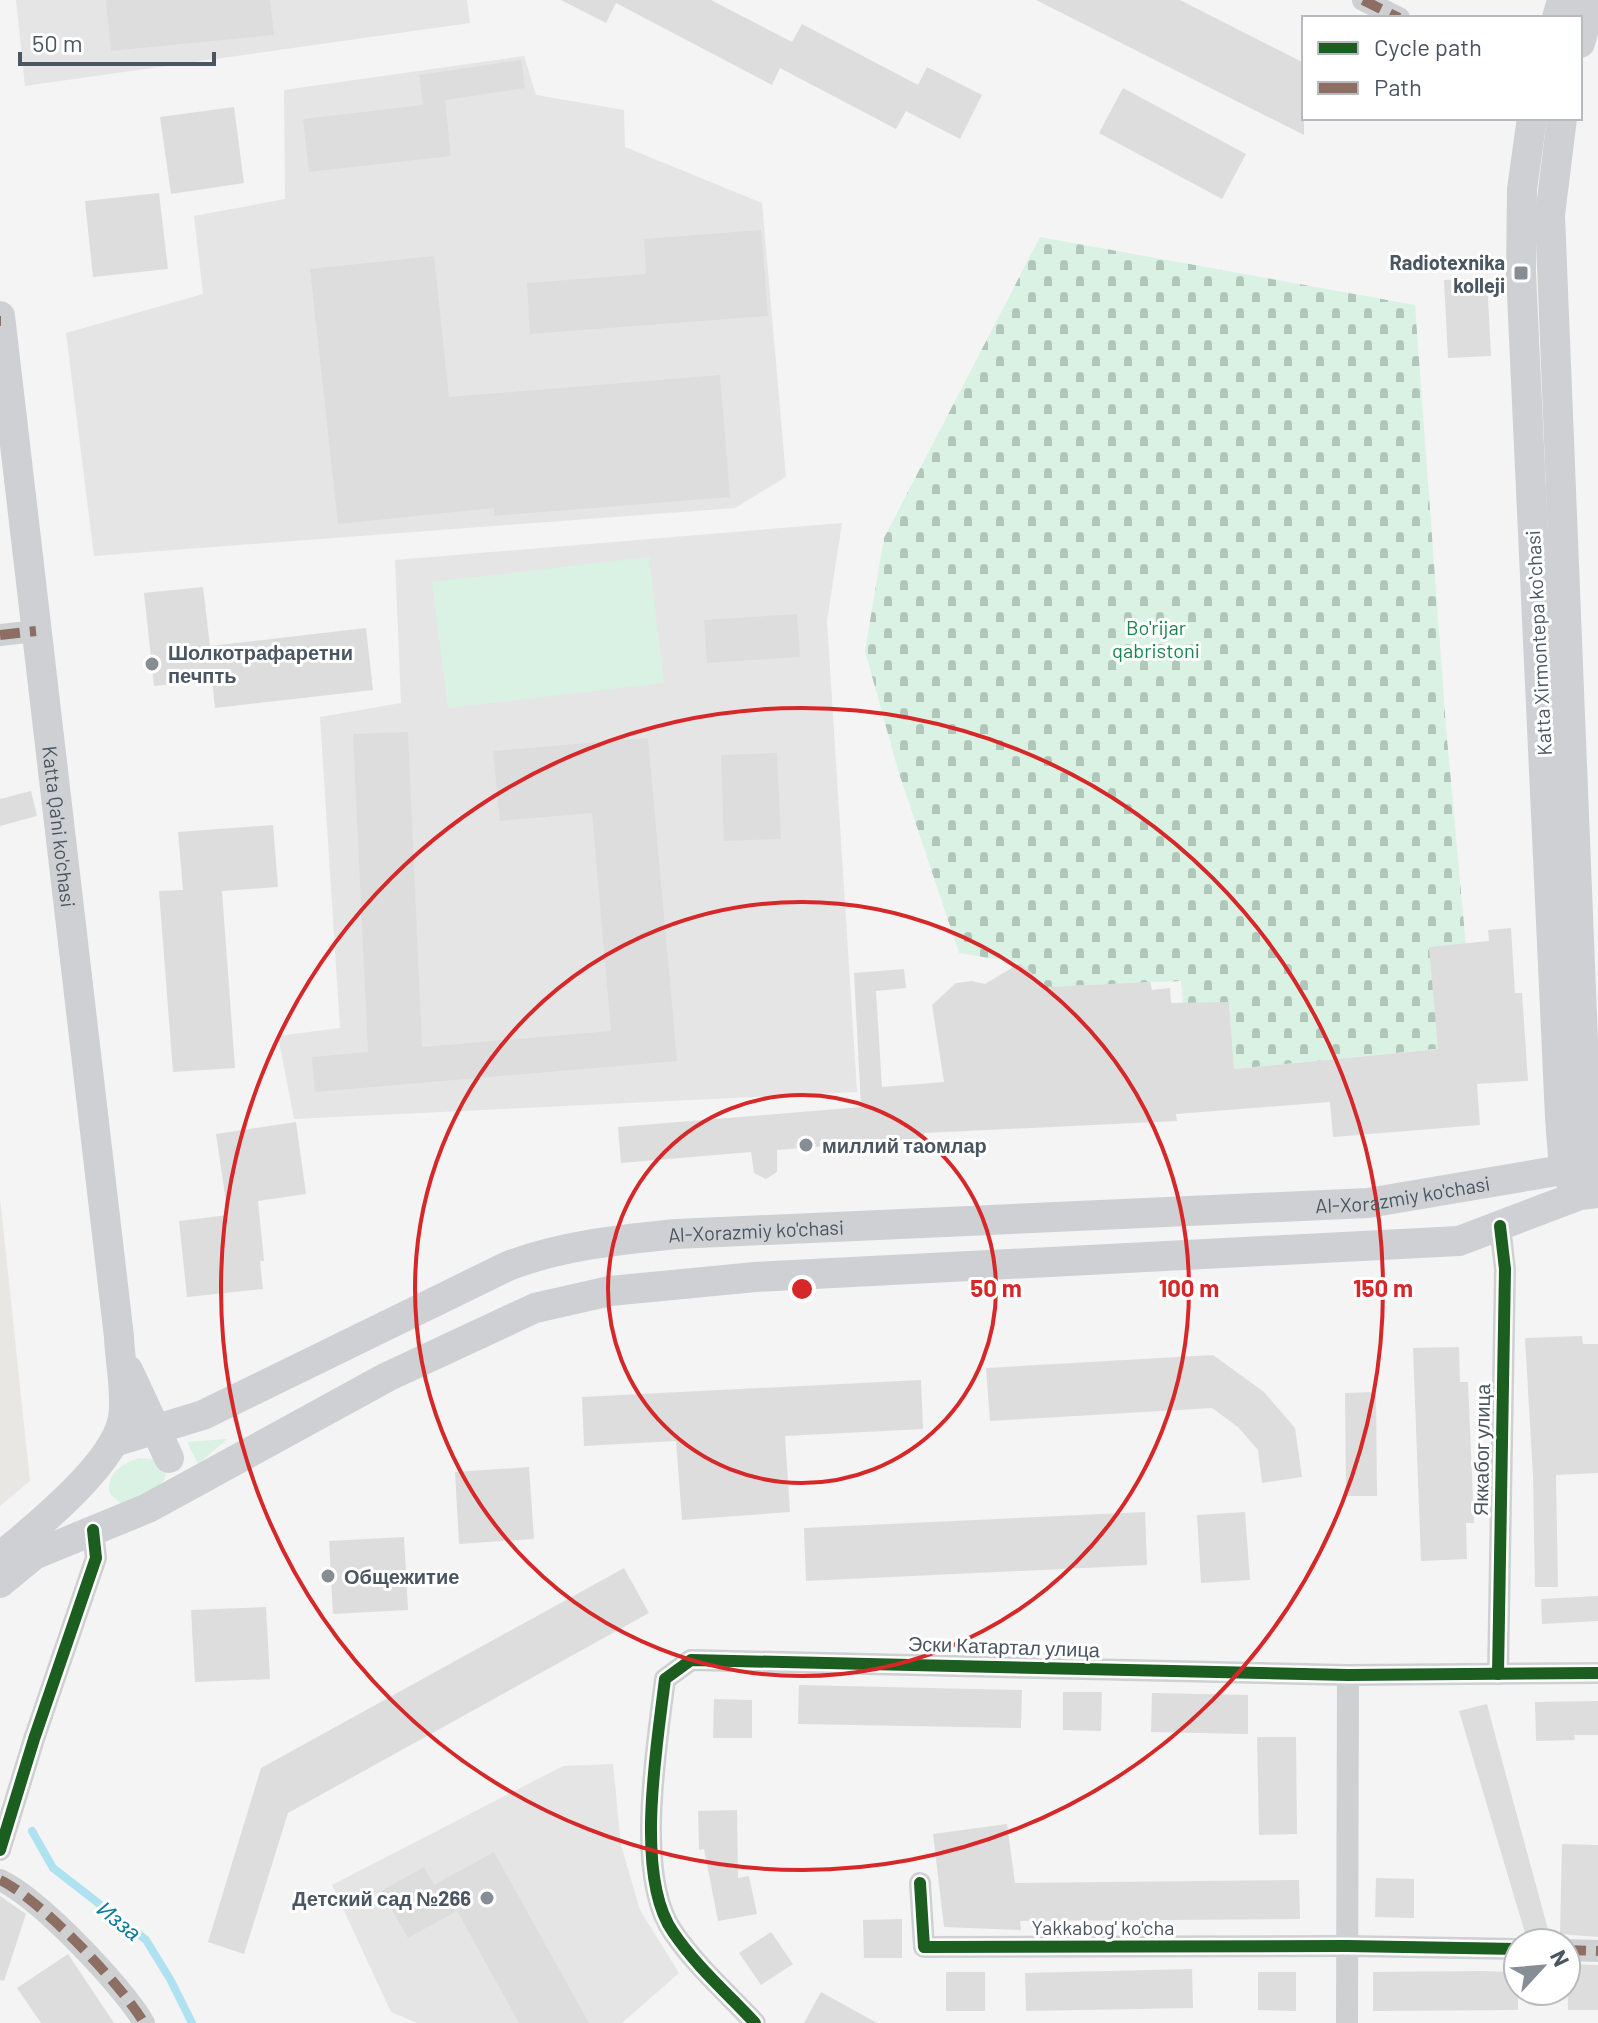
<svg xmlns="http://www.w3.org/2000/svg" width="1598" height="2023" viewBox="0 0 1598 2023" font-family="Barlow,sans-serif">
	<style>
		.commercial { fill: #e8e7e3 }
		.education { fill: #e6e5e6 }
		.grass { fill: #d9f2e3 }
		.cemetery { fill: url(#cemetery-stones) }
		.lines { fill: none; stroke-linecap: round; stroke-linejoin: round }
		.stream { stroke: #aee2f0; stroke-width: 8 }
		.building { fill: #ddddde }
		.minor { stroke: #ced0d2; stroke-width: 22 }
		.secondary { stroke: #ced0d4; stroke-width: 30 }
		.quiet { stroke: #8d6e63; stroke-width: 10; stroke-dasharray: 20 10; stroke-linecap: butt }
		.cycleway-casing { stroke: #fff; stroke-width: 17 }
		.cycleway { stroke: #1b5e20; stroke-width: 12 }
		.ring { fill: none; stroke: #d62828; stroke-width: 4 }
		.poi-dot { fill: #868d94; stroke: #fff; stroke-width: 3 }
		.labels { text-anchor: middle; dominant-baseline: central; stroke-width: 6; stroke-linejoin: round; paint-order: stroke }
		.poi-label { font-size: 20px; font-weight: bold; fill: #4a5661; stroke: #fff; text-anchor: start }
		.park-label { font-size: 20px; fill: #17864f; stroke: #fff }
		.street-label { font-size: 20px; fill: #4a5661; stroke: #fff }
		.water-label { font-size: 22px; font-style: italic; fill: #0c7c9b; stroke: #fff }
		.centre { fill: #d62828; stroke: #fff; stroke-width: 4 }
		.ring-label { font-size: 24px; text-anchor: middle; font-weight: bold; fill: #d62828; stroke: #fff; stroke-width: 6; stroke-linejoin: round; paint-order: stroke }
	</style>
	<defs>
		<pattern id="cemetery-stones" width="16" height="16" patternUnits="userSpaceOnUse" patternTransform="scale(2)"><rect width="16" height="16" fill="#d9f2e3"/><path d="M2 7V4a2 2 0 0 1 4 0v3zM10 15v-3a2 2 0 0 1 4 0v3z" fill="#b2c7bb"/></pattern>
	</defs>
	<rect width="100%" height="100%" fill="#f4f4f4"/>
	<polygon class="commercial" points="0,1197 30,1481 0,1506"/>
	<g class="education">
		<polygon points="16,0 467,0 470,23 25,86"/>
		<polygon points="524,56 536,95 624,110 625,147 762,203 786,477 735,508 94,556 66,333 203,294 194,216 285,199 284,90"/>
		<polygon points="842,523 827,621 857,1092 294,1119 278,1036 340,1028 320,717 401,703 395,560"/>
		<polygon points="613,1764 621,1845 640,1910 679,1973 622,2023 417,2023 391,2012 332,1885 563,1766"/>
	</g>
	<g class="grass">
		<polygon points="649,557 664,683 448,708 432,582"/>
		<polygon points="227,1439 198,1464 187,1442"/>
		<path d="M139,1458L155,1459L166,1471C166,1493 139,1497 122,1504L110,1494C105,1474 122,1464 139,1458Z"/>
	</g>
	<polygon class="cemetery" points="1040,237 1415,305 1446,727 1475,1045 1234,1069 1229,1003 1183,1003 1181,981 1047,987 1020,963 959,953 898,770 865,651 884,538"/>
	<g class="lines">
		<polyline class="stream" points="32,1831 53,1868 146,1940 170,1979 192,2023"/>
	</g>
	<g class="building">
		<polygon points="106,0 270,0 274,35 111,51"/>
		<polygon points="561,0 711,0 792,42 802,24 918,85 927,67 982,95 960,139 906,111 896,129 780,68 772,85 616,3 606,23"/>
		<polygon points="1036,0 1180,0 1304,63 1304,135"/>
		<polygon points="521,60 525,88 445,100 451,156 309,172 303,119 423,105 419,75"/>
		<polygon points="1123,88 1246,154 1222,199 1099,133"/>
		<polygon points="234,107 244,183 171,194 160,117"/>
		<polygon points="159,193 168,269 93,277 85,201"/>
		<polygon points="761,230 768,316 530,334 527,283 646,274 644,239"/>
		<polygon points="434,256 449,397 720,375 730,497 494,516 494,508 338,524 310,269"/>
		<polygon points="1487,278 1491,356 1448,358 1444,280"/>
		<polygon points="203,587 210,646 366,628 373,690 215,708 212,680 154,686 144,593"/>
		<polygon points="797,614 800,657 707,663 704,620"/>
		<polygon points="408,732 422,1047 611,1031 592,813 500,821 493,751 648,738 677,1061 315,1092 312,1057 368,1052 353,734"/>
		<polygon points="777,753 781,839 724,841 721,755"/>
		<polygon points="31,791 37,816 0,826 0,799"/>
		<polygon points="273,825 278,887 222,891 235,1068 173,1072 159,891 183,890 178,832"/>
		<polygon points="1511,928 1515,993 1522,993 1528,1081 1477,1084 1480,1125 1333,1137 1330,1102 1176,1114 1177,1121 924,1133 925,1138 777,1150 777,1172 766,1179 754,1173 751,1152 621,1163 618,1127 861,1107 854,973 904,969 906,988 876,991 882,1087 944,1082 932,1005 956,983 972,981 985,984 1020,963 1047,987 1150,982 1152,990 1170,988 1171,1003 1229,1002 1234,1069 1438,1049 1429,947 1489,941 1488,930"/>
		<polygon points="296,1122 306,1194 258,1201 264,1261 260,1261 263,1289 187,1297 179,1221 228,1215 216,1134"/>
		<polygon points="1582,1336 1583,1344 1598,1344 1598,1473 1556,1475 1558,1587 1535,1587 1533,1476 1525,1338"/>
		<polygon points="1459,1347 1460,1382 1468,1382 1474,1523 1466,1523 1467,1559 1421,1561 1413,1348"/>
		<polygon points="1213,1355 1264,1392 1295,1428 1302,1477 1262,1483 1258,1450 1238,1427 1212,1408 990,1421 986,1368"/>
		<polygon points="921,1380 923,1429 785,1436 790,1512 682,1520 676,1441 584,1446 582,1397"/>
		<polygon points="1376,1392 1377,1496 1346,1496 1345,1393"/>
		<polygon points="529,1467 534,1539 459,1544 455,1472"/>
		<polygon points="1145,1512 1147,1565 806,1581 804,1528"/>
		<polygon points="1245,1512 1250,1580 1201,1583 1197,1515"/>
		<polygon points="404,1537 408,1610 333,1614 329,1541"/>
		<polygon points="624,1568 649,1613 288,1813 244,1954 208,1942 261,1768"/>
		<polygon points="1598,1596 1598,1621 1542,1624 1541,1599"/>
		<polygon points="266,1607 270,1679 195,1682 191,1610"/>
		<polygon points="799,1685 1022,1690 1021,1728 798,1724"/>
		<polygon points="1063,1692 1102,1692 1101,1731 1063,1730"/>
		<polygon points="1152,1693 1248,1695 1248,1734 1151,1732"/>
		<polygon points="714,1699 752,1700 752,1738 713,1738"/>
		<polygon points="1598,1701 1598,1735 1574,1735 1575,1740 1536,1741 1535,1702"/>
		<polygon points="1487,1704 1497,1742 1549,1933 1525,1933 1459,1711"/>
		<polygon points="1257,1737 1296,1737 1297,1834 1259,1835"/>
		<polygon points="737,1810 738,1878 749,1876 757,1914 718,1921 704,1849 699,1850 698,1811"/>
		<polygon points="1007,1824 1015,1883 1299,1880 1300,1919 1020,1921 1021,1930 944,1927 933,1834"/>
		<polygon points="1562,1844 1598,1845 1598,1937 1560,1934"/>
		<polygon points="494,1852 589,2023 519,2023 457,1911 408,1938 381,1891 424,1867 434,1885"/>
		<polygon points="1376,1878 1414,1879 1414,1918 1375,1917"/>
		<polygon points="0,1896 26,1914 4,1981 0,1980"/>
		<polygon points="902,1919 902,1958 864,1958 863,1920"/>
		<polygon points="771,1932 793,1964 761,1985 739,1953"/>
		<polygon points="68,1954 114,2023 41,2023 17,1988"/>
		<polygon points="1567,1964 1598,1965 1598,2010 1568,2010"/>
		<polygon points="1192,1969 1193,2008 1026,2011 1025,1973"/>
		<polygon points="1483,1971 1518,1972 1518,2010 1373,2011 1373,1972"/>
		<rect x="946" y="1972" width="39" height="39"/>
		<polygon points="1258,1972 1296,1972 1296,2011 1258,2010"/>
		<polygon points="821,1992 877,2023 804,2023"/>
	</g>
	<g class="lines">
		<g class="minor">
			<polyline points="1363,0 1399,18"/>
			<polyline points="0,635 36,631"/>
			<polyline points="1498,1674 1505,1269 1500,1226"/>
			<polyline points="0,1850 34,1739 96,1558 93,1530"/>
			<path d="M0,1880C39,1898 122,1985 144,2023"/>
			<polyline points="920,1883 924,1947 1347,1946 1518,1949"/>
			<polyline points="1566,1950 1598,1951"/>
			<path d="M755,2023C727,1993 696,1966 673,1932C634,1876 657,1746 665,1679L691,1660L1348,1675L1598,1673"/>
			<polyline points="1347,2023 1348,1675"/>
		</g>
		<g class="secondary">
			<polyline points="1557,18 1562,0"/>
			<polyline points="1580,43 1592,0"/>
			<polyline points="1532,118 1522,189 1521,273 1560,1117 1564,1170 1575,1187"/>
			<polyline points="1562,118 1550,215 1588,1165 1582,1185"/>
			<path id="s1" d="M0,316L119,1337C120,1363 127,1393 123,1418C115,1464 35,1528 0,1557"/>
			<polyline points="128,1370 169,1458"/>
			<path id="s2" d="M114,1442L203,1415L508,1266C563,1245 618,1240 676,1234L1368,1203L1598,1164"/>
			<polyline points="0,1583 34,1555 148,1508 387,1377 535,1308 610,1291 755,1277 1459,1241 1580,1195 1598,1193"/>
		</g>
		<g class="quiet">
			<polyline points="1363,0 1399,18"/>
			<polyline points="0,321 1,321"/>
			<polyline points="0,635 36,631"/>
			<path d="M0,1880C39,1898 122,1985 144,2023"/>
			<polyline points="1566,1950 1598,1951"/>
		</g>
		<defs>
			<g id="cycleway">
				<polyline points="1498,1674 1505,1269 1500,1226"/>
				<polyline points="0,1850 34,1739 96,1558 93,1530"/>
				<polyline points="920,1883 924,1947 1347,1946 1518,1949"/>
				<path d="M755,2023C727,1993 696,1966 673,1932C634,1876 657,1746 665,1679L691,1660L1348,1675L1598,1673"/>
			</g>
		</defs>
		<use href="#cycleway" class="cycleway-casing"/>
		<use href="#cycleway" class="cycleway"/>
	</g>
	<g class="ring">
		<circle cx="802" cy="1289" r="194"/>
		<circle cx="802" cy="1289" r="387"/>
		<circle cx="802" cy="1289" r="581"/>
	</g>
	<g class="poi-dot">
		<rect x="1513" y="265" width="16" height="16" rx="4"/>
		<circle cx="152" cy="664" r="8"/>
		<circle cx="806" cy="1145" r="8"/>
		<circle cx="328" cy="1576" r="8"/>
		<circle cx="487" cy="1898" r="8"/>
	</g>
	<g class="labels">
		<g class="poi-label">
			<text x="1505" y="262" text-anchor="end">Radiotexnika<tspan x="1505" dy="23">kolleji</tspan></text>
			<text x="168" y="652">Шолкотрафаретни<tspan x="168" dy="23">печпть</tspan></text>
			<text x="822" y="1145">миллий таомлар</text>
			<text x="344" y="1576">Общежитие</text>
			<text x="471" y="1898" text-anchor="end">Детский сад №266</text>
		</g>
		<g class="park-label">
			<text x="1156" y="627">Bo'rijar<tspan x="1156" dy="23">qabristoni</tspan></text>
		</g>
		<g class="street-label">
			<text transform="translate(1538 643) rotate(-93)">Katta Xirmontepa koʻchasi</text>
			<text stroke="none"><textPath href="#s1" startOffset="514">Katta Qa'ni ko'chasi</textPath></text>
			<text stroke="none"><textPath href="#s2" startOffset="1332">Al-Xorazmiy ko'chasi</textPath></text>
			<text stroke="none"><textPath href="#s2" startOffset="684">Al-Xorazmiy ko'chasi</textPath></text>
			<text transform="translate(1481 1450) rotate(-89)">Яккабог улица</text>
			<text transform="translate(1004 1646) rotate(2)">Эски Катартал улица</text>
			<text x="1103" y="1927">Yakkabog' ko'cha</text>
		</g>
		<g class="water-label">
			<text transform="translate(120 1920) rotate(39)">Изза</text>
		</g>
	</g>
	<circle cx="802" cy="1289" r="12" class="centre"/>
	<g class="ring-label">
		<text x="996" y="1297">50 m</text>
		<text x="1189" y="1297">100 m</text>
		<text x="1383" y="1297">150 m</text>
	</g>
	<rect x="1302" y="16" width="280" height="104" fill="#ffffff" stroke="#b7bbc0" stroke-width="2"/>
	<rect x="1318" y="42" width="40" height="12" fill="#1b5e20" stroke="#b7bbc0" stroke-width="2"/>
	<text x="1374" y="56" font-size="24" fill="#4a5661">Cycle path</text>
	<rect x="1318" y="82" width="40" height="12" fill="#8d6e63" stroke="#b7bbc0" stroke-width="2"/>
	<text x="1374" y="96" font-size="24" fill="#4a5661">Path</text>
	<g transform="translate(1542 1967) rotate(64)"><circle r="38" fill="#ffffff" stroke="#b7bbc0" stroke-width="2"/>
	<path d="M0-6L14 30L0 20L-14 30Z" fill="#868d94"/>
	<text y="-12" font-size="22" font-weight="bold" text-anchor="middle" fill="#4a5661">N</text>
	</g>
	<path d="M20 52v12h194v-12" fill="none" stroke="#4a5661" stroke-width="4"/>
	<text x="32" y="52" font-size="24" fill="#4a5661" stroke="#ffffff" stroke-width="6" paint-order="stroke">50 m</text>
</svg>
